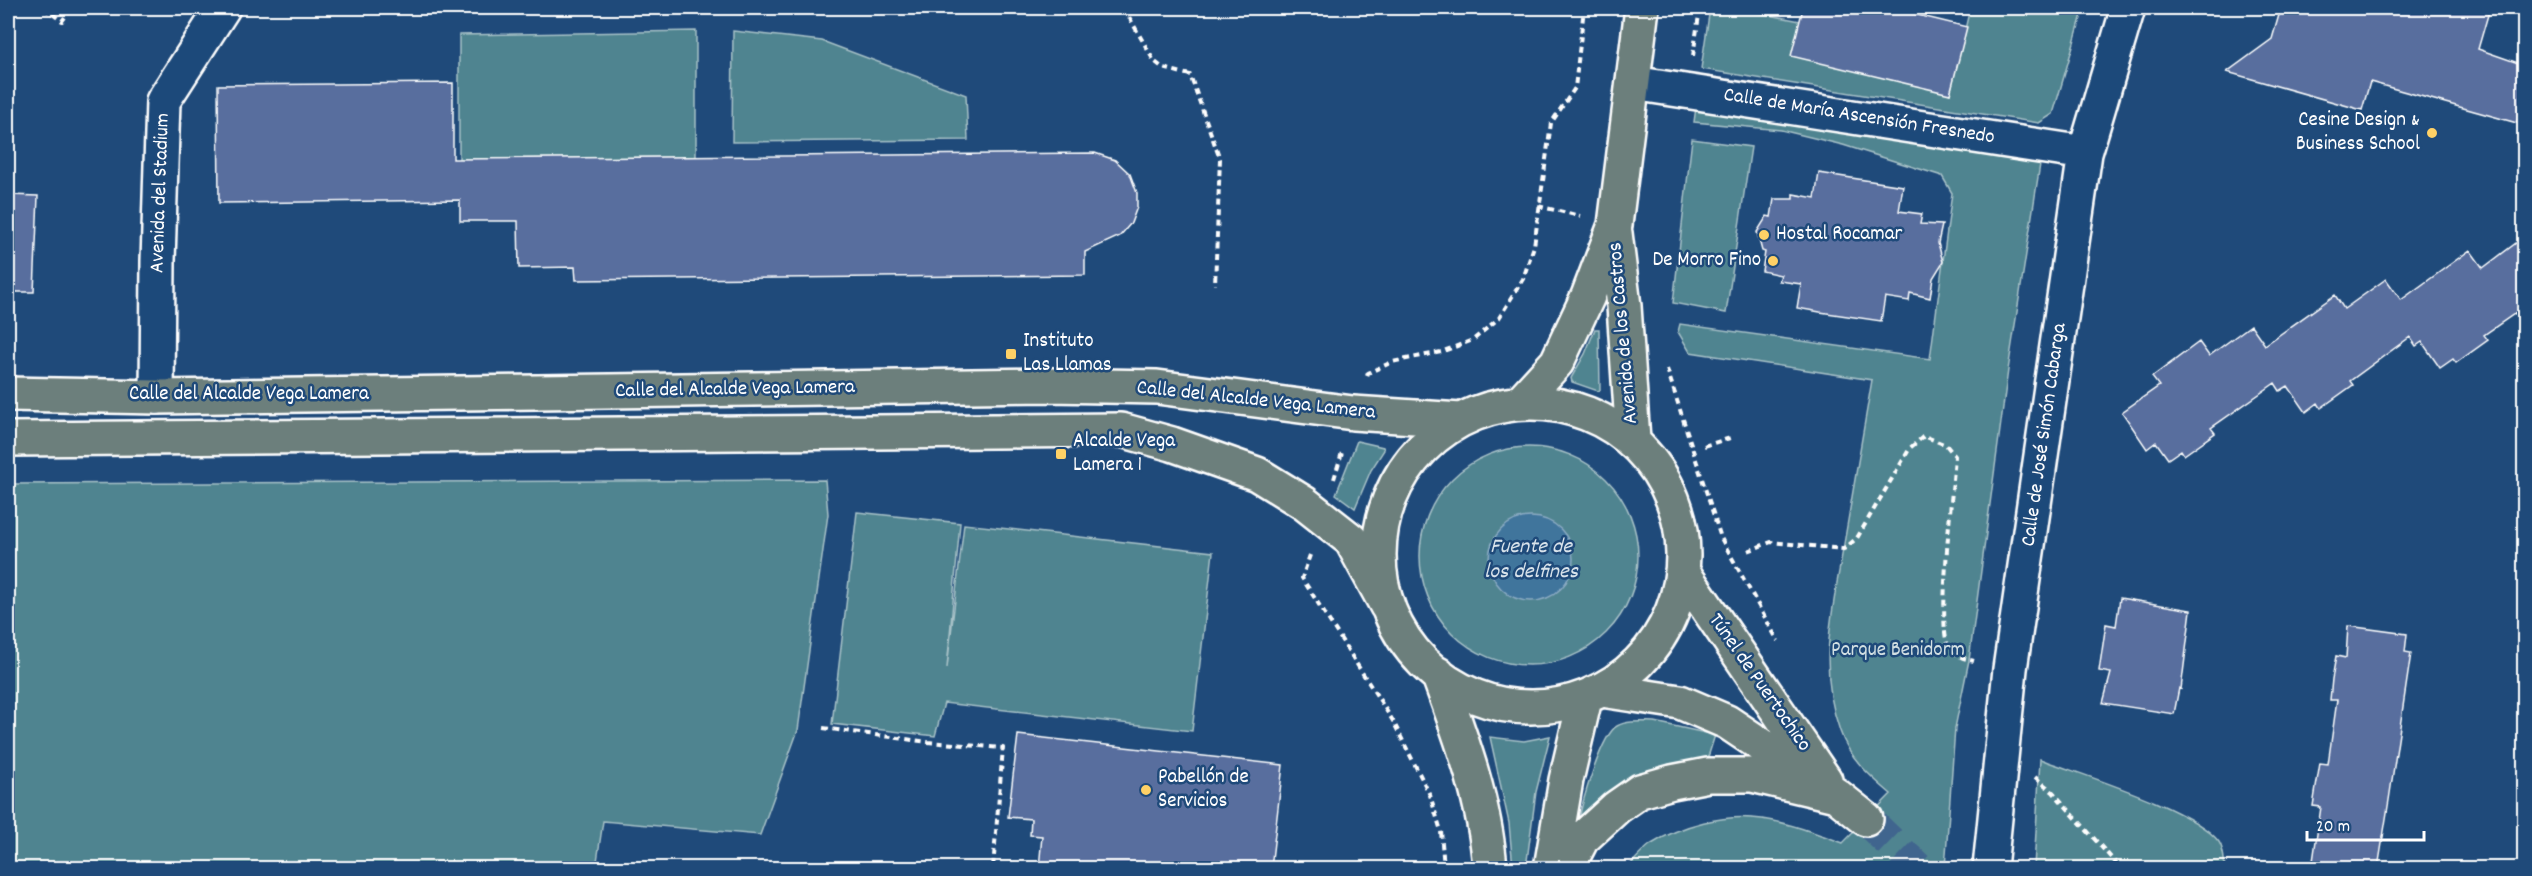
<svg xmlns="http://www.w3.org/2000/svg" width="2532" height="876" font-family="Dekko,sans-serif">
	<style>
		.green { fill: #508490; stroke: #a8c2c8; stroke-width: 1.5 }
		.water { fill: #40749c; stroke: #8cacc4; stroke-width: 1.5 }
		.building { fill: #586e9e; stroke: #fff; stroke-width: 1.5 }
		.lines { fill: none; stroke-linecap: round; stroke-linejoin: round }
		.major-tunnel { stroke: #41658e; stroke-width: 33; stroke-dasharray: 33 16; stroke-linecap: butt }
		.minor-casing { stroke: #fff; stroke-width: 38 }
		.major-casing { stroke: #fff; stroke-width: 38 }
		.path { stroke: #fff; stroke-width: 4; stroke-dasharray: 6 4.5; stroke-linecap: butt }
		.minor { stroke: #1f4a7a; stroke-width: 33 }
		.major { stroke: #6c7f7c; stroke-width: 33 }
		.poi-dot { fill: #ffd166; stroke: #1f4a7a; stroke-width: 2 }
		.labels { text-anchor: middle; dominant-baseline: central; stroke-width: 5; stroke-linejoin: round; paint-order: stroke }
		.street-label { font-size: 21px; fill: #fff; stroke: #1f4a7a }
		.poi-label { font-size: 21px; fill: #fff; stroke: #1f4a7a; text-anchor: start }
		.park-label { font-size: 21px; fill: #d3e0e3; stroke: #1f4a7a }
		.water-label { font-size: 22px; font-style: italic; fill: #d9e3eb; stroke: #1f4a7a }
	</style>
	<rect width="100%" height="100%" fill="#1f4a7a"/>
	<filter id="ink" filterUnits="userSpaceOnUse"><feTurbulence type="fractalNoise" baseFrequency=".0167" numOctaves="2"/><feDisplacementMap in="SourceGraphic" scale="12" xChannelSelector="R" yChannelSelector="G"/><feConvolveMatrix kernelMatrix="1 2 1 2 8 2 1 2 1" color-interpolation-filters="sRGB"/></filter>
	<g filter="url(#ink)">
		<path class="green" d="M 1710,8 L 1734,8 L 1800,21 L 1950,94 L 1970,8 L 2084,8 L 2053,114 L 2039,123 L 1701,69 Z
			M 696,31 L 696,157 L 459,159 L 459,35 Z
			M 733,31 L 822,41 L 966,95 L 968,140 L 732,142 Z
			M 1696,107 L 2040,164 L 2008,370 L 1969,660 L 1955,728 L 1945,868 L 1627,868 C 1634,861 1642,851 1650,845 C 1681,825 1725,813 1762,819 C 1789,823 1816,833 1843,843 L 1891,794 C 1871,777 1849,758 1840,731 C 1816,664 1834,605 1845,538 C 1854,485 1863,433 1872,380 L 1690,352 L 1678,332 L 1680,324 L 1930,359 L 1952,193 L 1942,176 L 1843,145 L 1781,130 L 1694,122 Z
			M 1692,139 L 1751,147 L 1726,313 L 1673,303 Z
			M 1595,329 L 1599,329 L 1600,390 L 1598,391 L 1572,382 L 1571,378 L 1585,354 Z
			M 1357,441 L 1383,447 L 1384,450 L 1371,470 L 1355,508 L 1336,494 Z
			M1420 556a109 109 0 1 1 218 0a109 109 0 1 1-218 0Z
			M 825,480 L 828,514 L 798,730 L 760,835 L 603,821 L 596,868 L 8,868 L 8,484 Z
			M 857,512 L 960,523 L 947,668 L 964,524 L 1213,552 L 1192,731 L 944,703 L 935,736 L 832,724 Z
			M 1655,722 L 1715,735 L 1708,757 L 1664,767 L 1579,822 C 1581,804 1602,734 1617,726 C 1627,720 1644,722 1655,722 Z
			M 1550,736 L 1536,792 L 1526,868 L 1513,868 L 1509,823 L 1490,737 L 1524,741 Z
			M 2040,759 C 2082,775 2195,809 2219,842 C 2224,849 2224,860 2225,868 L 2034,868 Z"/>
		<path class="water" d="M1489 559a42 42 0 1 1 84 0a42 42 0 1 1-84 0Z"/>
		<path class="building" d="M 1803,8 L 1889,8 L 1967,27 L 1950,94 L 1791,56 Z
			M 2281,8 L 2490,8 L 2478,49 L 2524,65 L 2524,82 L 2517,123 L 2370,82 L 2362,110 L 2227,72 L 2272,39 Z
			M 453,83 L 453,159 L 1095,153 L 1115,160 L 1130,174 L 1137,193 L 1137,207 L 1131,223 L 1120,236 L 1085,252 L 1085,275 L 576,280 L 575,267 L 519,268 L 518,221 L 460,221 L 460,200 L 219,203 L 218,85 Z
			M 1819,173 L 1903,186 L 1899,211 L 1922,214 L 1920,224 L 1942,225 L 1938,243 L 1943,262 L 1933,278 L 1930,298 L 1910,293 L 1909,301 L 1885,297 L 1881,321 L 1820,312 L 1797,308 L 1801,284 L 1779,281 L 1781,275 L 1762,271 L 1765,252 L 1762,251 L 1757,232 L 1767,216 L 1771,217 L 1774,199 L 1793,199 L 1793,194 L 1815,198 Z
			M 8,195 L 38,196 L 34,292 L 8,292 Z
			M 2524,237 L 2524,307 L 2484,335 L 2488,340 L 2456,363 L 2453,359 L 2440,368 L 2422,342 L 2416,346 L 2410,337 L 2350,381 L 2353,385 L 2321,408 L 2318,403 L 2306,412 L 2288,386 L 2280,391 L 2275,383 L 2211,428 L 2215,433 L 2184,455 L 2181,450 L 2168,459 L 2156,442 L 2147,449 L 2122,412 L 2159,386 L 2152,377 L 2199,342 L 2209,356 L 2251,325 L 2265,345 L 2335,295 L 2344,309 L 2386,279 L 2401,300 L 2470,250 L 2483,268 Z
			M 2120,598 L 2191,610 L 2181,689 L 2179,688 L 2174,714 L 2103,703 L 2111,673 L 2099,671 L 2106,624 L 2116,626 Z
			M 2348,626 L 2407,634 L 2405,652 L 2411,653 L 2389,800 L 2378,868 L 2312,868 L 2321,807 L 2313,806 L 2320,763 L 2328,764 L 2337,700 L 2330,700 L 2332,679 L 2336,656 L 2346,658 Z
			M 1018,735 L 1283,765 L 1271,868 L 1039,868 L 1042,836 L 1030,835 L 1031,819 L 1008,817 Z"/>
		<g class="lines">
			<path class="major-tunnel" d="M 1866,819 L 1917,868"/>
			<g class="minor-casing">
				<path id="minor" d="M 1633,83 L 2085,153
					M 157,397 L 158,261 L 163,101 L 223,8
					M 1990,868 L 2010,669 L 2085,153 L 2128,8"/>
			</g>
			<g class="major-casing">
				<path id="major" d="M 1615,233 L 1624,306 L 1633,440
					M 8,394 L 157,397 L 1050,385 L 1157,387 L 1353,413 L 1461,420
					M 1524,398 L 1557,362 L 1588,296 L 1615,225 L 1642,8
					M1379 555a152 152 0 1 1 304 0a152 152 0 1 1-304 0Z
					M 8,439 L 1121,430 L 1172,444 L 1257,474 L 1304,503 L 1351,540 L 1387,606
					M 1682,571 L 1825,780
					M 1438,674 C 1461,737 1485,801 1490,868
					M 1608,691 L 1680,702 L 1727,722 L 1836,795 L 1866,819
					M 1551,868 L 1566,780 L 1584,703
					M 1567,868 L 1582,839 L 1617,807 L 1640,791 L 1672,782 L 1708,775 L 1752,775 L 1836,795"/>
			</g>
			<path class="path" d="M 44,8 L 62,21 L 72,8
				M 1124,8 L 1154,61 L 1163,68 L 1190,75 L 1220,159 L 1215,285
				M 1693,56 L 1700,8
				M 1538,206 L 1580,216
				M 1667,369 L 1721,538 L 1778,641
				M 1367,376 L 1368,373 L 1392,362 L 1441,352 L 1473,340 L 1499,318 L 1523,279 L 1534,246 L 1551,123 L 1575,88 L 1584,8
				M 1704,446 L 1730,438
				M 1334,479 L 1343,449
				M 1748,551 L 1771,542 L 1844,549 L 1857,538 L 1910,448 L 1924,436 L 1946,445 L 1955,456 C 1953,487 1937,626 1948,645 C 1955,656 1962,658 1974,661
				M 1310,555 L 1302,578 L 1393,721 L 1430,795 L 1441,831 L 1444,868
				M 823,728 L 928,742 L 1003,748 L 993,868
				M 2035,777 L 2053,792 L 2120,868"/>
			<use href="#minor" class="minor"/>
			<use href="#major" class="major"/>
		</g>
	</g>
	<g class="poi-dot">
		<circle cx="2432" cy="133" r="6"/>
		<circle cx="1764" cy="235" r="6"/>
		<circle cx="1773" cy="261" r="6"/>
		<rect x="1005" y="348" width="12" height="12" rx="3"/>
		<rect x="1055" y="448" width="12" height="12" rx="3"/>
		<circle cx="1146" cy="790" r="6"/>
	</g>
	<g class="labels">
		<g class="street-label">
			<text transform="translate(1859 117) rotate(9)">Calle de María Ascensión Fresnedo</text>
			<text transform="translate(161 193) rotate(-88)">Avenida del Stadium</text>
			<text transform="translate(1624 333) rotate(-95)">Avenida de los Castros</text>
			<text transform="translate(735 390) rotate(-1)">Calle del Alcalde Vega Lamera</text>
			<text x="249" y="395">Calle del Alcalde Vega Lamera</text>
			<text transform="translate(1256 401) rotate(6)">Calle del Alcalde Vega Lamera</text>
			<text transform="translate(2045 435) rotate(-82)">Calle de José Simón Cabarga</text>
			<text transform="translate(1759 683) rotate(55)">Túnel de Puertochico</text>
		</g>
		<g class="poi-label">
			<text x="2420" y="121" text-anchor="end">Cesine Design &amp;<tspan x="2420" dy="24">Business School</tspan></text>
			<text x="1776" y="235">Hostal Rocamar</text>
			<text x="1761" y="261" text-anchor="end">De Morro Fino</text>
			<text x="1023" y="342">Instituto<tspan x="1023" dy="24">Las Llamas</tspan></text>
			<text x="1073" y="442">Alcalde Vega<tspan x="1073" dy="24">Lamera 1</tspan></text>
			<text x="1158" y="778">Pabellón de<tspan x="1158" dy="24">Servicios</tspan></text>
		</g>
		<g class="park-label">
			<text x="1898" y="651">Parque Benidorm</text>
		</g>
		<g class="water-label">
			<text x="1531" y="547">Fuente de<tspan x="1531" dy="25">los delfines</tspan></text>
		</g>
	</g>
	<rect width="2532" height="876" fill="none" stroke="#1f4a7a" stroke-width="30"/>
	<rect x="15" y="15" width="2502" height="846" fill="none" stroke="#fff" stroke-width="2" filter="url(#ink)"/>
	<path d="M2307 831v9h117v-9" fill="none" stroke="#ffffff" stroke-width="3"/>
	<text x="2316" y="831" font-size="18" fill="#ffffff" stroke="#1f4a7a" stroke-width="4.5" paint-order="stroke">20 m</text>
</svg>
